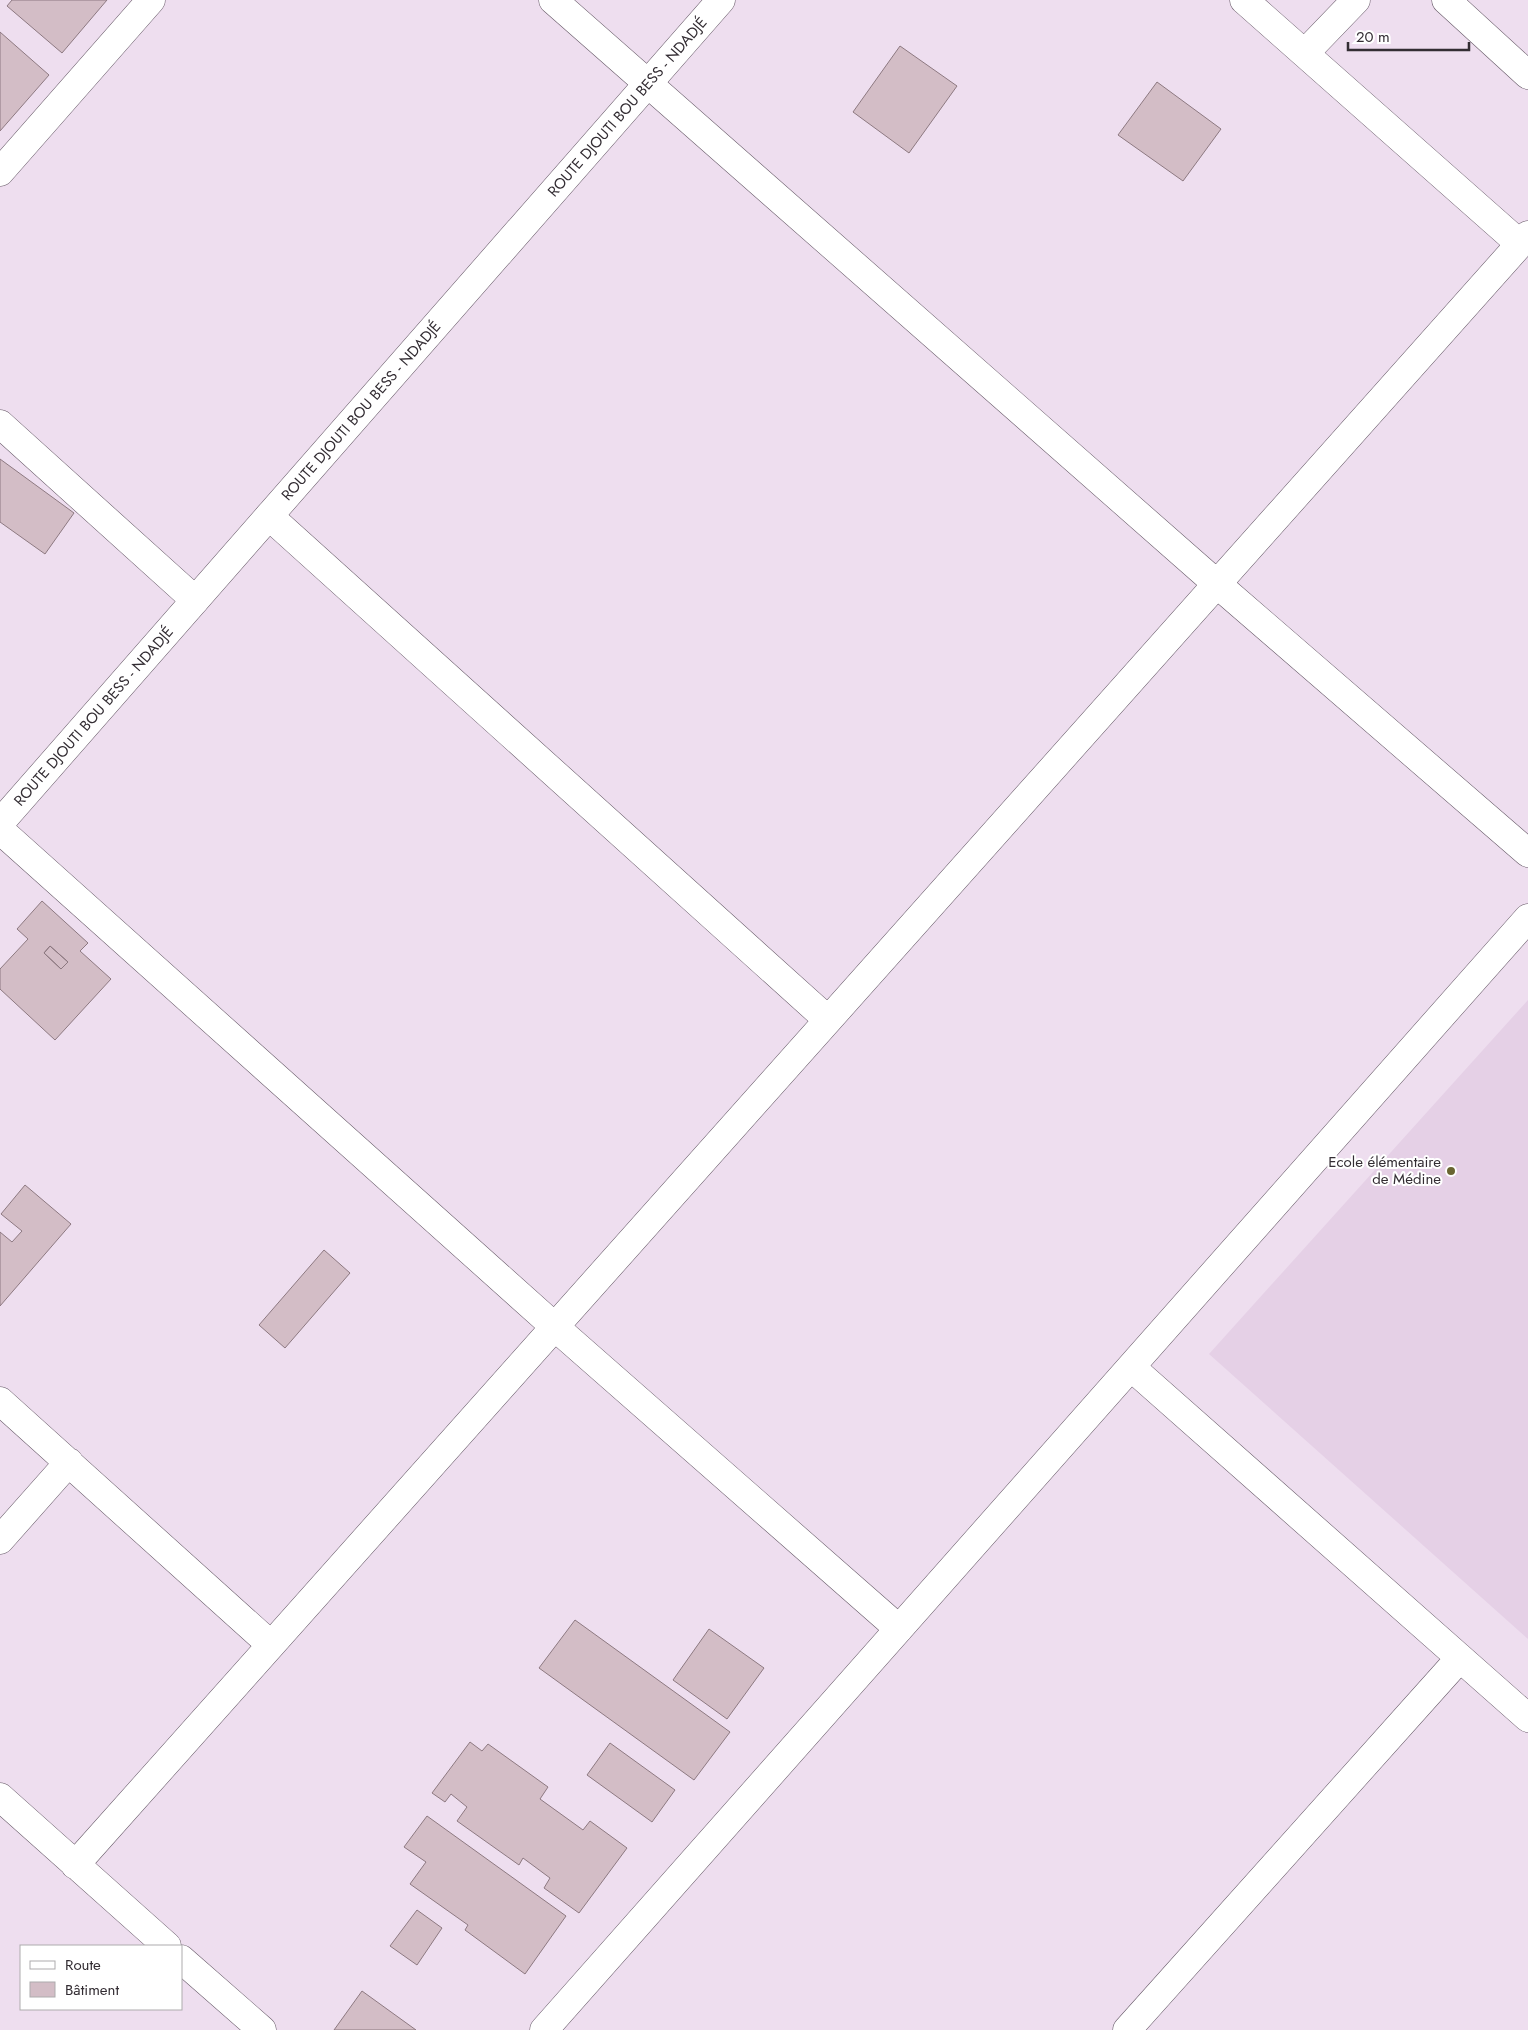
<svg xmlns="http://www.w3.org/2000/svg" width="1528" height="2030" font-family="Jost,sans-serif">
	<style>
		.built { fill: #e5d0e6 }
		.building { fill: #d3bdc6; stroke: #8d7981; fill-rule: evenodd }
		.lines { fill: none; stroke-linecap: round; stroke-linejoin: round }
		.street-casing { stroke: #655866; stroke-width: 29 }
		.secondary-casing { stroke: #655866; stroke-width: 29 }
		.street { stroke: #fff; stroke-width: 28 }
		.secondary { stroke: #fff; stroke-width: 28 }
		.poi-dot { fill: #696532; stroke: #fff; stroke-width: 2 }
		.labels { text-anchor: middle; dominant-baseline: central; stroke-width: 4; stroke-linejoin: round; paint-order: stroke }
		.street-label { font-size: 15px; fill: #332d33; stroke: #fff }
		.poi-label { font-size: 15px; fill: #332d33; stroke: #fff; text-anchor: end }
	</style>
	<rect width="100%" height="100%" fill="#eedeef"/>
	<path class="built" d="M 1528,1000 L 1528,1639 L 1209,1354 Z"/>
	<path class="building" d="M 12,0 L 107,0 L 62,53 L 7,6 Z
		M 0,32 L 49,75 L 0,131 Z
		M 900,46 L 957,86 L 909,153 L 853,112 Z
		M 1157,82 L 1221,129 L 1183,181 L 1118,135 Z
		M 0,459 L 74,513 L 45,554 L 0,522 Z
		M 42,901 L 88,943 L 80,951 L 111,979 L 55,1040 L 0,989 L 0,969 L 28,939 L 17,929 ZM 50,946 L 68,962 L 61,969 L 44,953 Z
		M 50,946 L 68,962 L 61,969 L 44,953 Z
		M 25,1185 L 71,1224 L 0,1306 L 0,1232 L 12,1242 L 22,1231 L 1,1214 Z
		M 324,1250 L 350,1273 L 285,1348 L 259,1325 Z
		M 575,1620 L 730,1732 L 694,1780 L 539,1668 Z
		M 709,1629 L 764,1668 L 727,1719 L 673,1680 Z
		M 470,1742 L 482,1751 L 488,1744 L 548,1787 L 540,1799 L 583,1830 L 590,1821 L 627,1848 L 579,1913 L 544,1888 L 550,1878 L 523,1858 L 519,1865 L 457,1821 L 467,1807 L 451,1794 L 445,1802 L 432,1793 Z
		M 610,1743 L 675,1790 L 652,1822 L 587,1775 Z
		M 427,1816 L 566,1916 L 525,1974 L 465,1930 L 468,1925 L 410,1884 L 426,1862 L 404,1847 Z
		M 417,1910 L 442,1928 L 417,1965 L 390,1946 Z
		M 362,1991 L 416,2030 L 334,2030 Z"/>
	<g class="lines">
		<g class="street-casing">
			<path id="street" d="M 553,0 L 1217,584 L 1528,853
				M 1244,0 L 1520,244
				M 1446,0 L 1528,75
				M 1305,53 L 1356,0
				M 0,172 L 151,0
				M 0,424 L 195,600
				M 269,516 L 828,1020
				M 0,830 L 555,1327 L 899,1629
				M 1131,1367 L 1528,1718
				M 0,1401 L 271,1645
				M 0,1540 L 69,1462
				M 0,1797 L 167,1946
				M 75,1865 L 1528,235
				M 181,1959 L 262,2030
				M 544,2030 L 1528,918
				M 1127,2030 L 1460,1658"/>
		</g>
		<g class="secondary-casing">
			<g id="secondary">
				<path id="s1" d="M 0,823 L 721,0"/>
			</g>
		</g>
		<use href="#street" class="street"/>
		<use href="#secondary" class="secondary"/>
	</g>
	<circle class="poi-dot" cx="1451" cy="1171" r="5"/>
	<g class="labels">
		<g class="street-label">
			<text stroke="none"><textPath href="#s1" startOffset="952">ROUTE DJOUTI BOU BESS - NDADJÉ</textPath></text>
			<text stroke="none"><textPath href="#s1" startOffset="548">ROUTE DJOUTI BOU BESS - NDADJÉ</textPath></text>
			<text stroke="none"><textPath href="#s1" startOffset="142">ROUTE DJOUTI BOU BESS - NDADJÉ</textPath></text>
		</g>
		<g class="poi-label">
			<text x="1441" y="1162">Ecole élémentaire<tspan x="1441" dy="17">de Médine</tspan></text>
		</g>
	</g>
	<rect x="20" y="1945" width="162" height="65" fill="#ffffff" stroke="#adabad"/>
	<rect x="30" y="1961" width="25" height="8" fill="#ffffff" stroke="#adabad"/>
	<text x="65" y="1970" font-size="15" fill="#332d33">Route</text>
	<rect x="30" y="1982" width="25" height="15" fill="#d3bdc6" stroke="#adabad"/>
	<text x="65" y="1995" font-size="15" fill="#332d33">Bâtiment</text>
	<path d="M1348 42v8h121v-8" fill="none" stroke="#332d33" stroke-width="2.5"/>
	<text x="1356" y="42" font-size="15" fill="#332d33" stroke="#ffffff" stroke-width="4" paint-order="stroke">20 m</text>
</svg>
